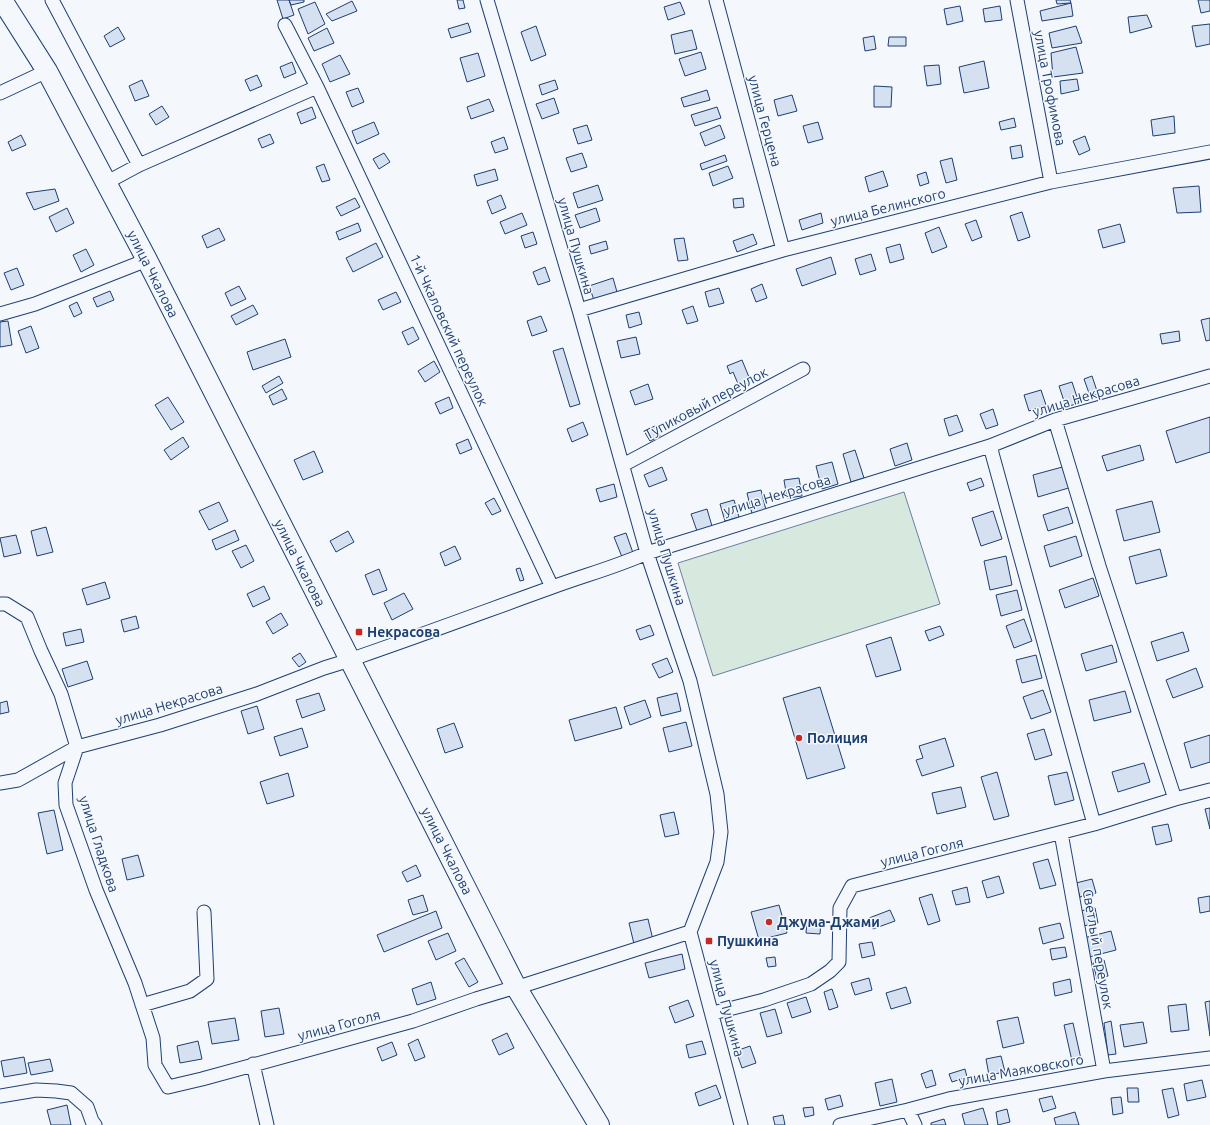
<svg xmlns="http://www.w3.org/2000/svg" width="1210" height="1125" font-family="Ubuntu,sans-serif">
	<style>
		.green { fill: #d7e8df; stroke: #687fa3 }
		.building { fill: #d5e0f0; stroke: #1d3f73 }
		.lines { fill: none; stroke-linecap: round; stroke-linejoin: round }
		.minor-casing { stroke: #1d3f73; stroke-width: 15 }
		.primary-casing { stroke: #1d3f73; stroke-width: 22 }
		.minor { stroke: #f4f7fb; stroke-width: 13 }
		.primary { stroke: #f4f7fb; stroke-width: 20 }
		.poi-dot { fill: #c62828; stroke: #f4f7fb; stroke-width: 1.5 }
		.labels { text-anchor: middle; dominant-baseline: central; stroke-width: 3; stroke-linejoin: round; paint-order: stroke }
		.street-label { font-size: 14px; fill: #1d3f73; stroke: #f4f7fb }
		.poi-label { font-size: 14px; font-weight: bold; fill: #1d3f73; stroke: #f4f7fb; text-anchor: start }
	</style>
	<rect width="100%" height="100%" fill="#f4f7fb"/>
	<path class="green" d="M 904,492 L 940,604 L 713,676 L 678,563 Z"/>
	<path class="building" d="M 277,0 L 289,0 L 294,15 L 283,19 Z
		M 289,0 L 304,0 L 304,2 L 291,5 Z
		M 457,0 L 463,0 L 465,8 L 459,9 Z
		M 1056,0 L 1070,0 L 1071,3 L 1057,4 Z
		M 1198,0 L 1210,0 L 1210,11 L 1201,13 Z
		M 352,1 L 357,11 L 332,21 L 326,14 Z
		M 315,2 L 325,24 L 308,34 L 298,9 Z
		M 680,2 L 685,14 L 668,20 L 664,7 Z
		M 1071,3 L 1073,16 L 1042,21 L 1040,11 Z
		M 960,6 L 963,21 L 947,25 L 944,9 Z
		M 1000,6 L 1002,20 L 985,22 L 983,9 Z
		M 1147,15 L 1152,27 L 1130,33 L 1128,17 Z
		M 468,23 L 471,32 L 451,38 L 448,29 Z
		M 1210,24 L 1210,44 L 1196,47 L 1192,26 Z
		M 536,26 L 546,55 L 531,61 L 521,32 Z
		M 1076,26 L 1082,43 L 1052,48 L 1049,33 Z
		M 118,27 L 125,39 L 110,47 L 104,36 Z
		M 327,28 L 334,43 L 314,51 L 308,38 Z
		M 692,30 L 697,49 L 675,54 L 671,35 Z
		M 874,36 L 876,49 L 865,51 L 863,38 Z
		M 889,37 L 906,37 L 906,46 L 888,46 Z
		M 1076,47 L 1083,73 L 1053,77 L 1051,53 Z
		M 701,52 L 706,69 L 685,76 L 679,59 Z
		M 478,53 L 485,76 L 467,82 L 460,58 Z
		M 340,55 L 350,74 L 330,82 L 322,64 Z
		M 984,61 L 989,88 L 964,93 L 959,67 Z
		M 292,62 L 296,73 L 284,78 L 280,67 Z
		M 939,65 L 941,84 L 927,86 L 924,66 Z
		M 257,75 L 262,86 L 250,91 L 245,80 Z
		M 1077,79 L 1079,90 L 1061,94 L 1060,81 Z
		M 142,80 L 149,96 L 135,101 L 129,86 Z
		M 555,80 L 558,89 L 542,95 L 539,85 Z
		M 874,86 L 892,87 L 891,107 L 874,107 Z
		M 358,88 L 364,102 L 352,107 L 346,92 Z
		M 707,90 L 710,100 L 684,107 L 681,98 Z
		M 792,95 L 797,111 L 778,116 L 774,100 Z
		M 554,98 L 559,113 L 542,119 L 536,104 Z
		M 489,99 L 494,111 L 471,119 L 467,107 Z
		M 162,106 L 169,117 L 156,125 L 149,114 Z
		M 312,107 L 316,118 L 301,124 L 297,113 Z
		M 717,107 L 721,118 L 695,126 L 691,115 Z
		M 1174,116 L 1175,133 L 1153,136 L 1151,120 Z
		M 1014,118 L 1016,127 L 1001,130 L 999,122 Z
		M 374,122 L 379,134 L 357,144 L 352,131 Z
		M 818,122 L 823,139 L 808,143 L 803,126 Z
		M 587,125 L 592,140 L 578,144 L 573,129 Z
		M 720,125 L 725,138 L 705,146 L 700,133 Z
		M 270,134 L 274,143 L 262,148 L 258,139 Z
		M 21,135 L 26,145 L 12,151 L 8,142 Z
		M 1085,136 L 1090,150 L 1079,155 L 1073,141 Z
		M 504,137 L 508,149 L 495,153 L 491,142 Z
		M 1021,145 L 1023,157 L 1012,159 L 1010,147 Z
		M 384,153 L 390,162 L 379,169 L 373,159 Z
		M 582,153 L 587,167 L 571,172 L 566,158 Z
		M 725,155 L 727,161 L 702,170 L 700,164 Z
		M 952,158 L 957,180 L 946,183 L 940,161 Z
		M 324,164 L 330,180 L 322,182 L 316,167 Z
		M 728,166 L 733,178 L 713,186 L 709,173 Z
		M 495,169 L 498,180 L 477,186 L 474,175 Z
		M 883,171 L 888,186 L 869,192 L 865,177 Z
		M 926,172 L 929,183 L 920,186 L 917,175 Z
		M 598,185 L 603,200 L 578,208 L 573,193 Z
		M 1199,186 L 1201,212 L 1177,213 L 1173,188 Z
		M 55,189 L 59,201 L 34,210 L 26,193 Z
		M 501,195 L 506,208 L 492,214 L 487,201 Z
		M 355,198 L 360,207 L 341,216 L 336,207 Z
		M 743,198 L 744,207 L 734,208 L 733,199 Z
		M 67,208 L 74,223 L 56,232 L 49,217 Z
		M 596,208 L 600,221 L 580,228 L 575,215 Z
		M 1022,212 L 1030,237 L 1018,241 L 1010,216 Z
		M 522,213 L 527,225 L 505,234 L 500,222 Z
		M 821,213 L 823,223 L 802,230 L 799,220 Z
		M 976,220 L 982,237 L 972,241 L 965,224 Z
		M 358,223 L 361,231 L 339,240 L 336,232 Z
		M 1120,224 L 1125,242 L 1103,248 L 1098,230 Z
		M 939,227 L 947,247 L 932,253 L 925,233 Z
		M 219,228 L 225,240 L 207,248 L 202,236 Z
		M 533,232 L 537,244 L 525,248 L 521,236 Z
		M 753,234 L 757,244 L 737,252 L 733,241 Z
		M 684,238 L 688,260 L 678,261 L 674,239 Z
		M 606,241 L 608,249 L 591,254 L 589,246 Z
		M 376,243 L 383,257 L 353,272 L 346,258 Z
		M 900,244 L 904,259 L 890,263 L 886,248 Z
		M 86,249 L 94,265 L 81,272 L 73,255 Z
		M 871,254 L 876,270 L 860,275 L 855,259 Z
		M 831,257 L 836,274 L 802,286 L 796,269 Z
		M 545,267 L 550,281 L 538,285 L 533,272 Z
		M 17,268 L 24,285 L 11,290 L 4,273 Z
		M 613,278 L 617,292 L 594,300 L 589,286 Z
		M 762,284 L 767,298 L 756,302 L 751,289 Z
		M 239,286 L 246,299 L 231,306 L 225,293 Z
		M 719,288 L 724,303 L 709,307 L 705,292 Z
		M 110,291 L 114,300 L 97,307 L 93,298 Z
		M 396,292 L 401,302 L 383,310 L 378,300 Z
		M 77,302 L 82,313 L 74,317 L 69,306 Z
		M 253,305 L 258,314 L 236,325 L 231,316 Z
		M 693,306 L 698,321 L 687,324 L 682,310 Z
		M 639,312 L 642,324 L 629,328 L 626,315 Z
		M 541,316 L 547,331 L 532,336 L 527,321 Z
		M 1210,318 L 1210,340 L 1206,341 L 1201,320 Z
		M 8,321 L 12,345 L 0,347 L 0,322 Z
		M 31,326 L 39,348 L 26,353 L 18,331 Z
		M 413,327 L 419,339 L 408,345 L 402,332 Z
		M 1179,331 L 1180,341 L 1162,344 L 1160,334 Z
		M 636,337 L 640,354 L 621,358 L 617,341 Z
		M 285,339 L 291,357 L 253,370 L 247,352 Z
		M 563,348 L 580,404 L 570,407 L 553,351 Z
		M 742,360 L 751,382 L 739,386 L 733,372 L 730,374 L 727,366 Z
		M 434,361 L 440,372 L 425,382 L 418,371 Z
		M 279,376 L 283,383 L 266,393 L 262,386 Z
		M 1092,376 L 1098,394 L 1090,396 L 1084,379 Z
		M 1072,382 L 1079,403 L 1066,407 L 1059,386 Z
		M 648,384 L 653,399 L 635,405 L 630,391 Z
		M 282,389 L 287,399 L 273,405 L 269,396 Z
		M 1041,390 L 1046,405 L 1029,411 L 1024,395 Z
		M 168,397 L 184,422 L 171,430 L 155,405 Z
		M 449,397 L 453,408 L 440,414 L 435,403 Z
		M 993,409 L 998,425 L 986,429 L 980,414 Z
		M 957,415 L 963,431 L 949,436 L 944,419 Z
		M 1210,417 L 1210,452 L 1176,463 L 1166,431 Z
		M 583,422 L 588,435 L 572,442 L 567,429 Z
		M 655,426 L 660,436 L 650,441 L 644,431 Z
		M 183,437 L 189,447 L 171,460 L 164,450 Z
		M 468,439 L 472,449 L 460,454 L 456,444 Z
		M 907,443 L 912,460 L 895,466 L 890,449 Z
		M 1140,445 L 1144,460 L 1107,471 L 1102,456 Z
		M 855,450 L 864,478 L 851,482 L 843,454 Z
		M 314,451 L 323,472 L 303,480 L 294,460 Z
		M 832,462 L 838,484 L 822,489 L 816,466 Z
		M 1066,466 L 1072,487 L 1038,497 L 1033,475 Z
		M 662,467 L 667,480 L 649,487 L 644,475 Z
		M 799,478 L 802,496 L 787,498 L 784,480 Z
		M 981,478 L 984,486 L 970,491 L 967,483 Z
		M 614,484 L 617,497 L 600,502 L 596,489 Z
		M 761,490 L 766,510 L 752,514 L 747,493 Z
		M 494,498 L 501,511 L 492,515 L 485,503 Z
		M 734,500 L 739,517 L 725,521 L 720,504 Z
		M 1152,501 L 1160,532 L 1124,541 L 1116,510 Z
		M 219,502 L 228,521 L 209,530 L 199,511 Z
		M 1068,507 L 1073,523 L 1048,531 L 1043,515 Z
		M 707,509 L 712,526 L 697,531 L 691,514 Z
		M 993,511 L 1002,539 L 981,546 L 972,518 Z
		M 46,527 L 53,552 L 37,556 L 31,531 Z
		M 235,530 L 239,540 L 216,550 L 212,540 Z
		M 348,531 L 354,542 L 336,552 L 330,541 Z
		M 626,533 L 633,553 L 622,557 L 614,537 Z
		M 16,535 L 21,553 L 4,557 L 0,538 Z
		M 1076,536 L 1082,556 L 1050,567 L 1044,546 Z
		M 246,545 L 254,561 L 241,568 L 232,551 Z
		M 455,546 L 461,559 L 445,566 L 440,553 Z
		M 1160,549 L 1167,576 L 1136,584 L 1129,557 Z
		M 1006,556 L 1012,585 L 990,590 L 984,561 Z
		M 520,568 L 524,580 L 520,581 L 516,569 Z
		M 379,569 L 387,590 L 373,595 L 365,575 Z
		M 1093,578 L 1099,596 L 1065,608 L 1059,590 Z
		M 105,582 L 110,598 L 87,605 L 82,589 Z
		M 264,586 L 270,599 L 253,607 L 247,594 Z
		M 1017,590 L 1022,610 L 1001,616 L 996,595 Z
		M 404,593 L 413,609 L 392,620 L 384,603 Z
		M 281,613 L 288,625 L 273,634 L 266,622 Z
		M 136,616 L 139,628 L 124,632 L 121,620 Z
		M 1024,619 L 1032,641 L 1014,648 L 1006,626 Z
		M 650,625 L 654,635 L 640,640 L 636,630 Z
		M 940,626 L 944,635 L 929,641 L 925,631 Z
		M 81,629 L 84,642 L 66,646 L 63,633 Z
		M 1183,632 L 1189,651 L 1157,661 L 1151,642 Z
		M 891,637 L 901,670 L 876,677 L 866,645 Z
		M 1112,645 L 1117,662 L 1086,671 L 1081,654 Z
		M 300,653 L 306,662 L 299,667 L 292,658 Z
		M 1036,655 L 1042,678 L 1022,683 L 1016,660 Z
		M 667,658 L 673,672 L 659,678 L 652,664 Z
		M 87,661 L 93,679 L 68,687 L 62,669 Z
		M 1196,668 L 1203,687 L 1173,698 L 1166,680 Z
		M 820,687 L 845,768 L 807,779 L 783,698 Z
		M 1043,690 L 1051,712 L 1031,719 L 1023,697 Z
		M 1125,691 L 1131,712 L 1094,721 L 1089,700 Z
		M 319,693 L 325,710 L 302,718 L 296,700 Z
		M 677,693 L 681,711 L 661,716 L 657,698 Z
		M 645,700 L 651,717 L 630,725 L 624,707 Z
		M 7,701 L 9,712 L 0,714 L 0,703 Z
		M 257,706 L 264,729 L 248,734 L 241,711 Z
		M 616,707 L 622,728 L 575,741 L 569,720 Z
		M 686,722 L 692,746 L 669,752 L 663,728 Z
		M 454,723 L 463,747 L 445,753 L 437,729 Z
		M 302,728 L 308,747 L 280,756 L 274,737 Z
		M 1044,729 L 1052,755 L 1035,760 L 1027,734 Z
		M 1210,735 L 1210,762 L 1191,768 L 1184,743 Z
		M 945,738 L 954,766 L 922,776 L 916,760 L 923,758 L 919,746 Z
		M 1144,763 L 1150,782 L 1118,792 L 1112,772 Z
		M 997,772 L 1009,816 L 994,820 L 981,777 Z
		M 1067,772 L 1074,800 L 1055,805 L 1048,776 Z
		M 288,773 L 294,796 L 267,804 L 260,782 Z
		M 961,787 L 966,807 L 937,814 L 932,793 Z
		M 1210,808 L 1210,829 L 1205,809 Z
		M 54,810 L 63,850 L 47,854 L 38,813 Z
		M 674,812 L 679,834 L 665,837 L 660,815 Z
		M 1168,824 L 1172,841 L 1156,845 L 1152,827 Z
		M 138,855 L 144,876 L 127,880 L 122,859 Z
		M 1048,859 L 1056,885 L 1040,889 L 1033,863 Z
		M 416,865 L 421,876 L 407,882 L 402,872 Z
		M 999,876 L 1004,893 L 987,898 L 982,881 Z
		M 1092,879 L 1096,893 L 1080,897 L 1076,883 Z
		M 967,887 L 970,902 L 956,905 L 952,891 Z
		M 932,894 L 940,921 L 928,925 L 919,898 Z
		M 423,895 L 428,911 L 413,915 L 408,900 Z
		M 1210,896 L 1210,911 L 1200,913 L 1198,898 Z
		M 779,905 L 787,933 L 759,940 L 751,912 Z
		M 1095,908 L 1098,923 L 1083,926 L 1080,911 Z
		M 890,910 L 895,921 L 873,929 L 869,918 Z
		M 436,911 L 442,928 L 384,952 L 377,935 Z
		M 648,919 L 653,940 L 634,944 L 629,923 Z
		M 807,921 L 821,922 L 820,934 L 806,933 Z
		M 1060,923 L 1064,938 L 1043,944 L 1039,928 Z
		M 1111,931 L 1116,950 L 1089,957 L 1084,938 Z
		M 448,933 L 456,951 L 436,960 L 428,941 Z
		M 872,942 L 875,955 L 862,958 L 859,944 Z
		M 1065,947 L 1067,957 L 1052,960 L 1050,949 Z
		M 682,954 L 685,969 L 649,978 L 645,963 Z
		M 775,957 L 776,966 L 768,967 L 766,958 Z
		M 464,958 L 478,982 L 469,987 L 455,963 Z
		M 1104,960 L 1108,976 L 1097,979 L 1093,963 Z
		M 869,978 L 872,990 L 855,995 L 851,983 Z
		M 1070,979 L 1072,992 L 1055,996 L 1053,983 Z
		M 431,982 L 436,999 L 417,1005 L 412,989 Z
		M 906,987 L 911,1003 L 891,1009 L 886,993 Z
		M 832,989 L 838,1007 L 829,1010 L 824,992 Z
		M 806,997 L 811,1012 L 792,1018 L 787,1003 Z
		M 688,1000 L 694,1016 L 675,1023 L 669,1007 Z
		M 1210,1001 L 1210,1036 L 1205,1002 Z
		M 1186,1004 L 1189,1030 L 1171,1032 L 1168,1006 Z
		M 279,1008 L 284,1034 L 265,1037 L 261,1011 Z
		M 775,1009 L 782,1033 L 767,1037 L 760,1013 Z
		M 1018,1017 L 1024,1043 L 1003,1048 L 997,1021 Z
		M 235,1018 L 239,1040 L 212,1044 L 208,1022 Z
		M 1111,1021 L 1116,1054 L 1108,1055 L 1104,1023 Z
		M 1143,1022 L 1147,1043 L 1124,1047 L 1120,1025 Z
		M 1073,1023 L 1081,1059 L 1072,1061 L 1064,1025 Z
		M 507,1033 L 514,1048 L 499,1055 L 492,1040 Z
		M 418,1039 L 425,1057 L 415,1061 L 408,1044 Z
		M 198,1041 L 202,1059 L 180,1063 L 177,1046 Z
		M 702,1041 L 706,1054 L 689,1058 L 686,1045 Z
		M 392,1042 L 397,1055 L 382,1061 L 377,1048 Z
		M 750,1046 L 756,1063 L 742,1068 L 736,1051 Z
		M 1001,1056 L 1005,1072 L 989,1075 L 986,1059 Z
		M 24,1057 L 27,1073 L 4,1077 L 1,1061 Z
		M 50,1059 L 53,1071 L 31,1075 L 28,1063 Z
		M 965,1069 L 967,1077 L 952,1082 L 949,1074 Z
		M 932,1070 L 936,1085 L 926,1088 L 921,1074 Z
		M 892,1079 L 897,1102 L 880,1106 L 875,1083 Z
		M 1202,1080 L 1206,1097 L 1187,1101 L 1184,1084 Z
		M 716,1085 L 721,1098 L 699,1106 L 695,1093 Z
		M 1127,1088 L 1138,1088 L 1139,1102 L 1128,1102 Z
		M 1173,1088 L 1179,1115 L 1168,1118 L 1162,1090 Z
		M 840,1095 L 843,1106 L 828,1110 L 825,1099 Z
		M 1052,1096 L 1056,1108 L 1043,1112 L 1039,1099 Z
		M 1121,1097 L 1123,1113 L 1113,1115 L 1111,1098 Z
		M 67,1105 L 71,1125 L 51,1125 L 47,1110 Z
		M 813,1107 L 814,1115 L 805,1117 L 803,1108 Z
		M 983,1108 L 988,1125 L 965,1125 L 962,1114 Z
		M 1007,1109 L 1010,1122 L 998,1125 L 996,1112 Z
		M 1075,1112 L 1079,1125 L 1056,1125 L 1054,1118 Z
		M 783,1115 L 785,1125 L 775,1125 L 773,1117 Z
		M 944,1119 L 946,1125 L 931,1125 L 931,1123 Z"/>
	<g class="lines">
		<g class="minor-casing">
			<path id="minor" d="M 52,0 L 139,165
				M 487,0 L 579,310 L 647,553 L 690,681 L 717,794 L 721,832 L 717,862 L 690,932 L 741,1125
				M 716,0 L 783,250
				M 1017,0 L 1051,182
				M 285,25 L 317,87 L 552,587
				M 0,93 L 47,71
				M 113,179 L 139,165 L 317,87
				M 579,310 L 783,250 L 1051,182 L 1210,152
				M 0,314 L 35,304 L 147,260
				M 1055,420 L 1099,566 L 1175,799
				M 990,446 L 1094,824
				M 623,465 L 803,369
				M 0,604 L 6,604 L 27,617 L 41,651 L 61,694 L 77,747 L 65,783 L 66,805 L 96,890 L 135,983 L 153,1038 L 155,1065 L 168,1087 L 202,1079 L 413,1021 L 476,999 L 516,987
				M 358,657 C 422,635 486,611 550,588 C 582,576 616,567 647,553 L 990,446 L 1055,420 L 1210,376
				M 0,783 L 18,780 L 77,747 L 160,725 L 257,694 L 324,668 L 350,660
				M 1061,833 L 1104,1071
				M 525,985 L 690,932
				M 142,1005 L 190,991 L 207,979 L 204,912
				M 713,1013 L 764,1000 L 811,984 L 830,971 L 839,962 L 840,908 L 852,886 L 1094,824 L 1175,799 L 1210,790
				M 253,1064 L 267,1125
				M 0,1096 L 36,1090 L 56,1091 L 71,1093 L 87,1107 L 92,1121 L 95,1125
				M 908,1110 L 915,1125
				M 840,1125 L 908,1110 L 949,1099 L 1104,1071 L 1210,1058"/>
		</g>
		<g class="primary-casing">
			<path id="primary" d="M 2,0 L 47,71 L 147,260 L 516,987 L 599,1125"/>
		</g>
		<use href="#minor" class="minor"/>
		<use href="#primary" class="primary"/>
	</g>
	<g class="poi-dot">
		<rect x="355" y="628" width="8" height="8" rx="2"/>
		<circle cx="799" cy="738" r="4"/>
		<circle cx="769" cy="922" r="4"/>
		<rect x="705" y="937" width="8" height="8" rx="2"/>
	</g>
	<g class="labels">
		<g class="street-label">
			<text transform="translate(1050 88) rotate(79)">улица Трофимова</text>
			<text transform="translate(765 121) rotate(75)">улица Герцена</text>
			<text transform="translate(888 207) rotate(-14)">улица Белинского</text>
			<text transform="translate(576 246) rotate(74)">улица Пушкина</text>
			<text transform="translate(153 274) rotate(63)">улица Чкалова</text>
			<text transform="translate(449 330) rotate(65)">1-й Чкаловский переулок</text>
			<text transform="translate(1086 396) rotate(-17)">улица Некрасова</text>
			<text transform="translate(706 403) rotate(-28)">Тупиковый переулок</text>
			<text transform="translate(777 495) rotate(-17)">улица Некрасова</text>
			<text transform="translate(667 557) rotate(73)">улица Пушкина</text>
			<text transform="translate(300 563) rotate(63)">улица Чкалова</text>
			<text transform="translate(169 704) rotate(-17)">улица Некрасова</text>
			<text transform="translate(99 844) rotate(72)">улица Гладкова</text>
			<text transform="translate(447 851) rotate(63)">улица Чкалова</text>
			<text transform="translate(922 852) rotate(-14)">улица Гоголя</text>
			<text transform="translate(1098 949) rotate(80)">Светлый переулок</text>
			<text transform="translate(727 1008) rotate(75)">улица Пушкина</text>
			<text transform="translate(339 1025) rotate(-15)">улица Гоголя</text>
			<text transform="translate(1021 1070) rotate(-10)">улица Маяковского</text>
		</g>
		<g class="poi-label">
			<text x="367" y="632">Некрасова</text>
			<text x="807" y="738">Полиция</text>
			<text x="777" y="922">Джума-Джами</text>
			<text x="717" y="941">Пушкина</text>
		</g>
	</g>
</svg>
